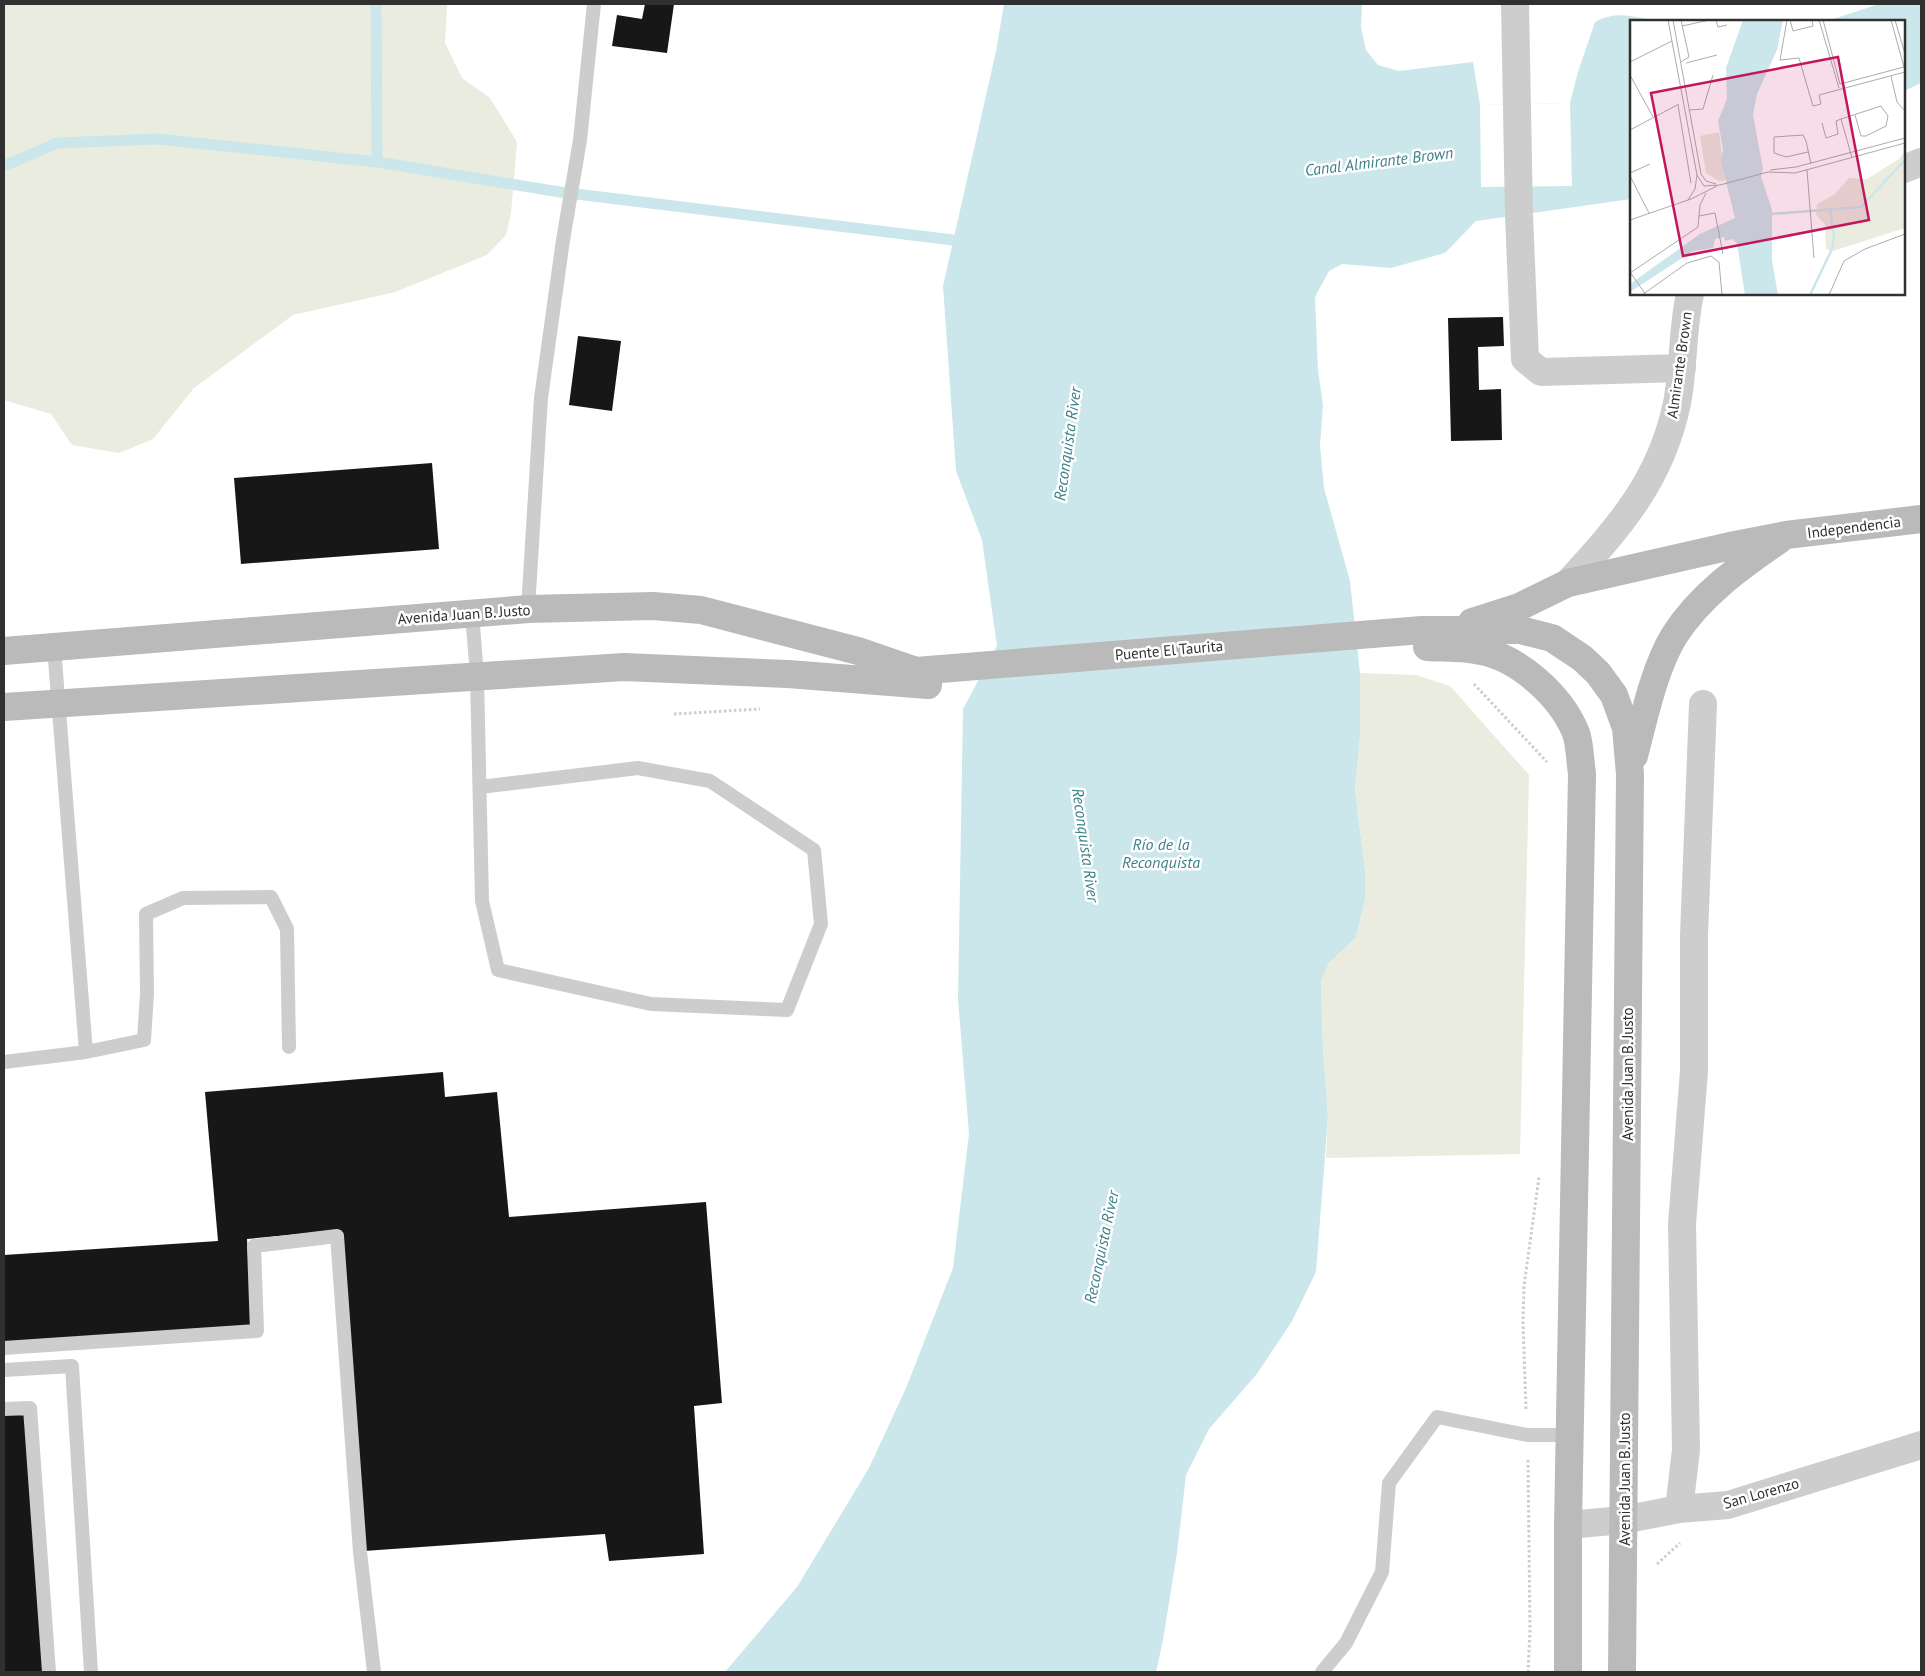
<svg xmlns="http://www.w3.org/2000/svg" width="1925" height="1676" font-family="'PT Sans',sans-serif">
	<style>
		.green { fill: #e9ecde }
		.water { fill: #cbe7eb }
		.pier { fill: #fff }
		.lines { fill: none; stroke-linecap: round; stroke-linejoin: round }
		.stream { stroke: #cbe7eb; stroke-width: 11 }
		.building { fill: #171717 }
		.path { stroke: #cdcdcd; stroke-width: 3; stroke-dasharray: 2.5 2.5; stroke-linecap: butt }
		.lane { stroke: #cdcdcd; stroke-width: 14 }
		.street { stroke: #cdcdcd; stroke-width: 28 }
		.secondary { stroke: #bababa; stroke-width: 28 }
		.labels { text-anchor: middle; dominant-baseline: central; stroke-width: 5; stroke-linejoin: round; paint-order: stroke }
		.street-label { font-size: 15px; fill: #303030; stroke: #fff }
		.water-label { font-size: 16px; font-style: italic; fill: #3d808a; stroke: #fff }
		.inset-river { fill: none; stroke: #cbe7eb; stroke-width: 2.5 }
		.inset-road { fill: none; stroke: #acacac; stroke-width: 1 }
		.view { fill: #c2185b; fill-opacity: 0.15; stroke: #c2185b; stroke-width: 2.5 }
		.inset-edge { fill: none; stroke: #303030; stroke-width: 2.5 }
	</style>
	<rect width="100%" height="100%" fill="#fff"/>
	<path class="green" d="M 4,4 L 447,4 L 445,43 L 462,78 L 490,98 L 517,142 L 511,213 L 506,235 L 487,255 L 395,292 L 293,315 L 194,388 L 153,439 L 119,453 L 72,445 L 51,414 L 4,400 Z
		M 1360,673 L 1416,675 L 1450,686 L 1529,775 L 1520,1154 L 1326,1158 L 1328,1117 L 1323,1048 L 1321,981 L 1329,963 L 1356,937 L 1365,900 L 1365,871 L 1355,790 L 1360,737 Z"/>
	<path class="water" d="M 1004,4 L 1362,4 L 1361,27 L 1366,50 L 1378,65 L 1399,71 L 1473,62 L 1480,105 L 1570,103 L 1578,72 L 1595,22 C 1617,10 1633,17 1656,21 L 1631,21 L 1631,199 L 1476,221 L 1445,253 L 1391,268 L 1342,264 L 1329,271 L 1315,297 L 1318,370 L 1323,405 L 1320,445 L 1324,488 L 1350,581 L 1360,673 L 1360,737 L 1355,790 L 1365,871 L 1365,900 L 1356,937 L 1329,963 L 1321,981 L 1323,1048 L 1328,1117 L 1316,1272 L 1291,1323 L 1256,1375 L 1209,1429 L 1186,1475 L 1177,1553 L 1163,1640 L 1156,1672 L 725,1672 L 797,1587 L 869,1468 L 906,1388 L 953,1268 L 969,1134 L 958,999 L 963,709 L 997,646 L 982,540 L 956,471 L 943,286 L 996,51 Z
		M 1879,4 L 1921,4 L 1921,83 L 1904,91 L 1904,21 L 1827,21 Z"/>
	<path class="pier" d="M 1570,103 L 1572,186 L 1481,187 L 1480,105 Z"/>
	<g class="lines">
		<path class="stream" d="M 376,4 L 377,162
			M 4,166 L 57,143 L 158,139 L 377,162 L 560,192 L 953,240 L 967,245"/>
	</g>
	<path class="building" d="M 645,4 L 674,4 L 667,53 L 612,46 L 617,15 L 642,19 Z
		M 1503,317 L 1504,346 L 1478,347 L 1479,390 L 1501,389 L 1502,440 L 1451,441 L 1448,318 Z
		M 578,336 L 621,341 L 612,411 L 569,405 Z
		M 432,463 L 439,549 L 241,564 L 234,478 Z
		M 443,1072 L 445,1097 L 497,1092 L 509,1217 L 706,1202 L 722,1403 L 694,1406 L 704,1554 L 609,1561 L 605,1534 L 364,1551 L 341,1230 L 247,1239 L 252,1326 L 4,1342 L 4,1255 L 218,1241 L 205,1092 Z
		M 26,1411 L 44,1672 L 4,1672 L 4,1412 Z"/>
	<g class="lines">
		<path class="path" d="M 1474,684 L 1547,762
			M 674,714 L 760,709
			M 1526,1409 L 1523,1322 L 1524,1286 L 1539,1177
			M 1528,1460 L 1530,1631 L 1528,1672
			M 1657,1564 L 1680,1543"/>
		<path class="lane" d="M 528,609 L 541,398 L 563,240 L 580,140 L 594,4
			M 472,613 L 477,676 L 482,901 L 498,970 L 651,1004 L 787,1010 L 821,924 L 814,850 L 710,781 L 638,768 L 480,787
			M 54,647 L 86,1052
			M 4,1062 L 86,1052 L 144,1040 L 147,994 L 146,914 L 183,898 L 271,897 L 287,929 L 289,1047
			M 4,1348 L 257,1331 L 254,1246 L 337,1236 L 360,1552 L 374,1672
			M 4,1370 L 72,1366 L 91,1672
			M 4,1409 L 30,1408 L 49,1672
			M 1322,1672 L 1346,1643 L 1382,1572 L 1389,1483 L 1437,1417 L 1527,1435 L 1569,1435"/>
		<path class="street" d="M 1515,4 L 1519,215 L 1525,359 L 1541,372 L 1682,368
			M 1904,169 L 1921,162
			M 1568,583 C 1619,527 1661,481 1677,403 C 1684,367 1682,330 1690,294
			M 1679,1509 L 1686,1450 L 1682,1224 L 1694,1071 L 1694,936 L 1703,704
			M 1568,1525 L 1623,1520 L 1679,1509 L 1728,1505 L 1921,1445"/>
		<path class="secondary" d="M 1472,622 L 1519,607 L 1568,583 L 1735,545 L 1786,535 L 1921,519
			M 1427,647 C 1445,648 1464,647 1481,651 C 1519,658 1561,696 1576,733 C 1580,745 1580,761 1582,774 L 1568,1525 L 1568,1672
			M 4,651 L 528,609 L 653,606 L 701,610 L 858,651 L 916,671 L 1422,630 L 1520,630 L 1552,638 L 1582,658 L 1598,673 L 1614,695 L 1626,728 L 1630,774 L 1622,1672
			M 4,707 L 624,667 L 788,674 L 928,685
			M 1634,756 C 1644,718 1654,669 1674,636 C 1700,595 1740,567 1779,540"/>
	</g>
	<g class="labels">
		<g class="street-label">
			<text transform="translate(1679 365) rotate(-82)">Almirante Brown</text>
			<text transform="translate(1854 527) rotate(-7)">Independencia</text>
			<text transform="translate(464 614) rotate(-4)">Avenida Juan B. Justo</text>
			<text transform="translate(1169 650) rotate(-5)">Puente El Taurita</text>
			<text transform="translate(1627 1074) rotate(-90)">Avenida Juan B. Justo</text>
			<text transform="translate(1624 1479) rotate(-90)">Avenida Juan B. Justo</text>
			<text transform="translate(1761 1493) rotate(-16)">San Lorenzo</text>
		</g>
		<g class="water-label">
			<text transform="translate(1379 161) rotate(-7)">Canal Almirante Brown</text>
			<text transform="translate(1067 444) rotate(-82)">Reconquista River</text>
			<text x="1161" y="844">Río de la<tspan x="1161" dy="18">Reconquista</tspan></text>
			<text transform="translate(1086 845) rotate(82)">Reconquista River</text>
			<text transform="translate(1101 1247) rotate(-78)">Reconquista River</text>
		</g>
	</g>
	<g transform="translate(1630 20)">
		<rect width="275" height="275" fill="#fff"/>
		<path d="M 89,112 L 95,160 L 89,161 L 76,153 L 70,116 ZM 275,131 L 275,208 L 203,231 L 196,229 L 195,204 L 186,195 L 187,184 L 205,174 L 219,158 L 237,159 L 269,139 Z" fill="#e9ecde"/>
		<path d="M 113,0 L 153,0 L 147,30 L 127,74 L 123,95 L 133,149 L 131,156 L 142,190 L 142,240 L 148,275 L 115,275 L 107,223 L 102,219 L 95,221 L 94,217 L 85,219 L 83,228 L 63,231 L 0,272 L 0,264 L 70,214 L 105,198 L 91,141 L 93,129 L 88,101 L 97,79 L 96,48 Z" fill="#cbe7eb"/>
		<path class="inset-river" d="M 141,194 L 231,187 L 275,140M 180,275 L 202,229 L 204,216 L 200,191"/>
		<path class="inset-road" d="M 38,0 L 67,155 L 74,166 L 90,165 L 138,152 L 165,153 L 275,123M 43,0 L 71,154 L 76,161 L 86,164M 51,0 L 59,37 L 51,42M 86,0 L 88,7 L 97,5M 157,0 L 150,40 L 169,38 L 183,86 L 191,84 L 189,75 L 275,52M 160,0 L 163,11 L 183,6 L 182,0M 189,0 L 209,68M 193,0 L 210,64 L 274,47 L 261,0M 265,0 L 275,34M 52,6 L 80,0M 0,42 L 42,21M 56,43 L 87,35M 0,55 L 23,97M 261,56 L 267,82 L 275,91M 48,85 L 61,163M 60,90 L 73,89 L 83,55M 211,99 L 222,138M 192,103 L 196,118 L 208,114 L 206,101 L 211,99 L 251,86 L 258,96 L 256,106 L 236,116 L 231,116 L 225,95M 0,110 L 49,84M 178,132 L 156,137 L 144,133 L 144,117 L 173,115 L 176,121 L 181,144M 140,150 L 166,147 L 275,118M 177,150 L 184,238M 0,153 L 20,144M 0,156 L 19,193M 58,180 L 65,169 L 67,155M 69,196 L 85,193 L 93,234M 0,200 L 61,179 L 87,166M 0,252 L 16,275M 0,253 L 68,207 L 70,185 L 76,173M 12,275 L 57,243 L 81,236 L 89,242 L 92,275M 199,275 L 214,241 L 235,229 L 275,214"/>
		<path class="view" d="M 208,37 L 239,200 L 53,236 L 21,73 Z"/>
		<rect width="275" height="275" class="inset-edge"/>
	</g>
	<rect width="1925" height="1676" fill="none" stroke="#303030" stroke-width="10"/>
</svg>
